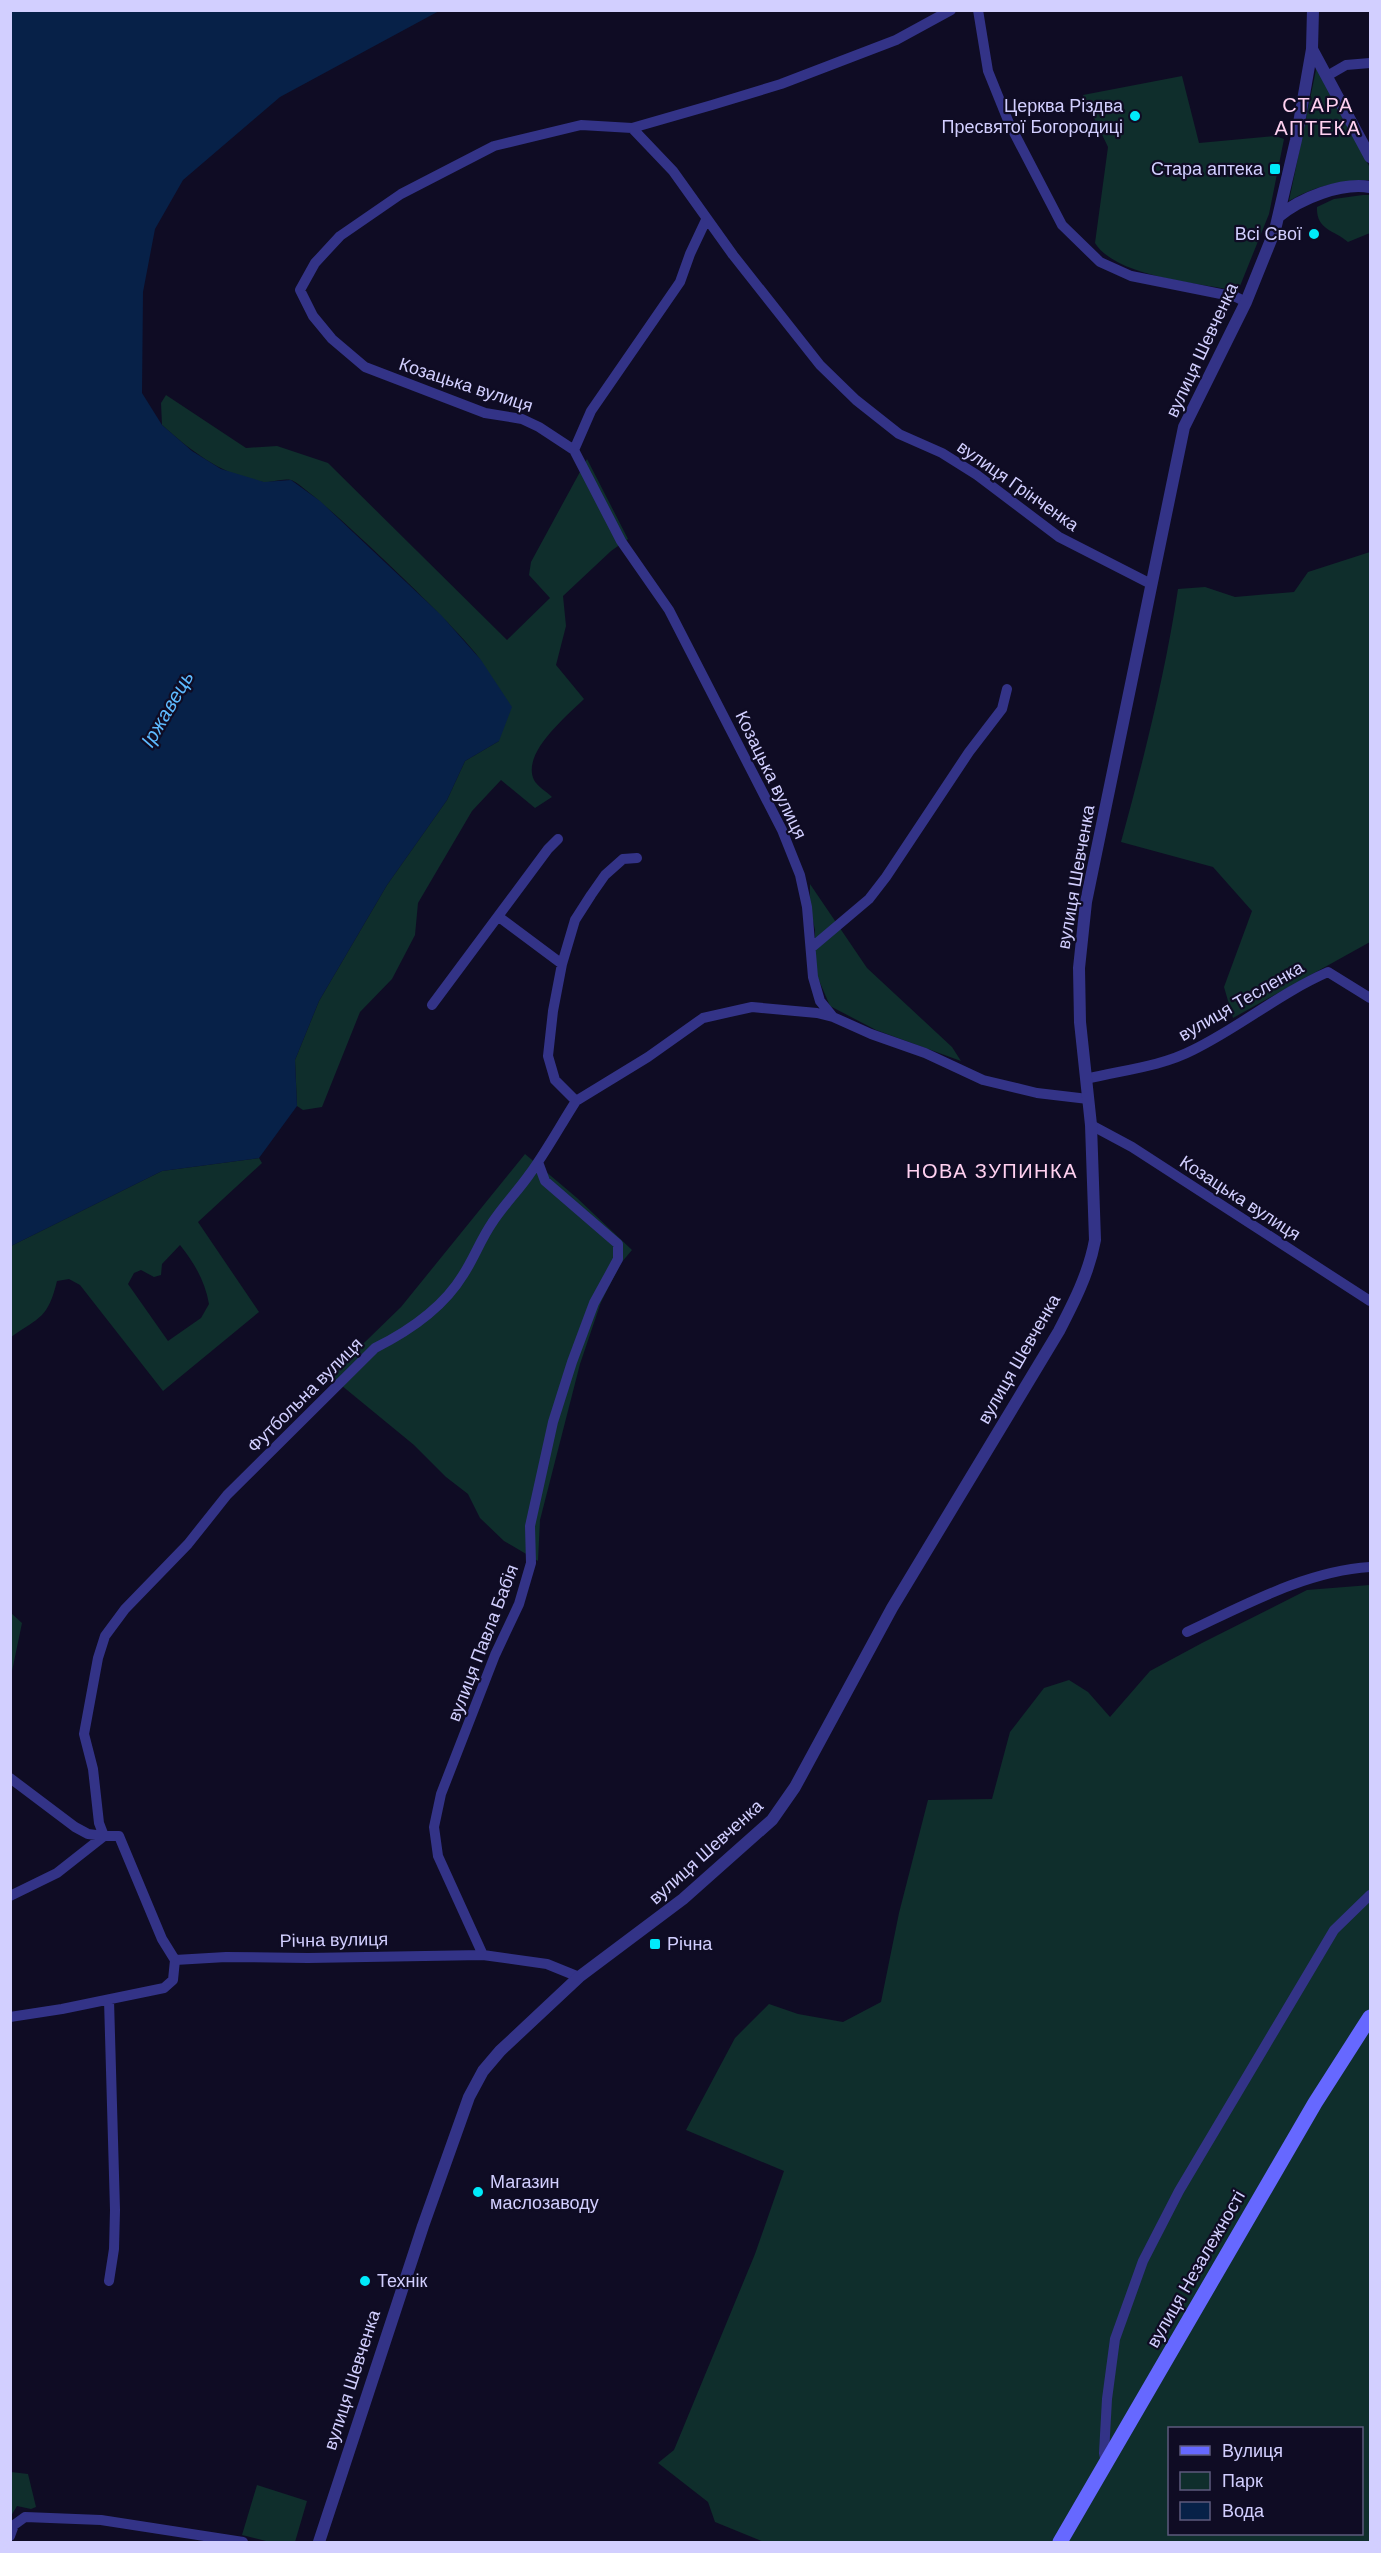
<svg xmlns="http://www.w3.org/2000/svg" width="1381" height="2553" font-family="'DM Sans',sans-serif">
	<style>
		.green { fill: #0f2e2c; fill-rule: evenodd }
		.water { fill: #072148 }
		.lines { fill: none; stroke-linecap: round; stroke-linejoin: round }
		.minor { stroke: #333387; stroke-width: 10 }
		.tertiary { stroke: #333387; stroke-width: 12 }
		.secondary { stroke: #6668ff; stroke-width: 15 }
		.poi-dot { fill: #00eafa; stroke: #0f0c24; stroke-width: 2 }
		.labels { text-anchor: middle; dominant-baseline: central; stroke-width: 4.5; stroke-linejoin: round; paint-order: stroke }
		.poi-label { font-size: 18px; fill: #d2cfff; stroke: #0f0c24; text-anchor: end }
		.street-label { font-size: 18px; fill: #d2cfff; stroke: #0f0c24 }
		.neighbourhood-label { font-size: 20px; letter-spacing: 1.5px; fill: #ffd1f0; stroke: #0f0c24 }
		.water-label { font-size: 20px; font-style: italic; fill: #5dbaff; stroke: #0f0c24 }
	</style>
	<rect width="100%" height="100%" fill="#0f0c24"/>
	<path class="green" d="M 1317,65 L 1370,168 L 1370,180 C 1341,180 1314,186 1289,201 Z
		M 1182,76 L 1199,143 L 1275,136 L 1284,139 L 1269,214 L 1238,291 C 1199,283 1116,277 1095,243 L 1108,147 L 1083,95 Z
		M 1363,195 L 1370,195 L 1370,233 L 1348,242 C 1334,230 1316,230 1317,207 L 1334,199 Z
		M 166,395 L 246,448 L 277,446 L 328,463 L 507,640 L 550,598 L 529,575 L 531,562 L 587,459 L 628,539 L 611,551 L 563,596 L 566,626 L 556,665 L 584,699 C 567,716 521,753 534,780 C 537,786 547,792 552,797 L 535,808 L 501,780 L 472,811 L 418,903 L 415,935 L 392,979 L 360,1012 L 322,1107 L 303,1110 L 297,1106 L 295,1060 L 319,1001 L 387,885 L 447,800 L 465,761 L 499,741 C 494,720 489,680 481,661 C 473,642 309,485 291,480 C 282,478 272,483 263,482 C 223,476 191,451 162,425 L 161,403 Z
		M 1370,552 L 1370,942 L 1233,1018 L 1224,987 L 1252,911 L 1213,867 L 1121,842 C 1144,758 1165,675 1178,589 L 1205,587 L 1235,597 L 1294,592 L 1308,572 Z
		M 810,884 L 867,968 L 952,1047 L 961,1061 L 876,1030 L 830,1006 L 815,971 L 815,930 L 810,906 Z
		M 525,1154 L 577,1198 L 632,1250 L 621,1263 L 601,1302 L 580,1364 L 540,1520 L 538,1561 L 504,1541 L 480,1518 L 468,1494 L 446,1477 L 414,1445 L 330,1376 L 401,1307 Z
		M 259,1158 L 262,1163 L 198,1222 L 259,1312 L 163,1391 L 80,1285 L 69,1279 L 57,1281 C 48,1318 40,1317 11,1337 L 11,1246 L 162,1171 ZM 180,1245 C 195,1264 205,1281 209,1304 L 201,1318 L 168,1341 L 128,1284 L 134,1273 L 141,1270 L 154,1277 L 161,1275 L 162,1264 Z
		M 1370,1585 L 1370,2542 L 764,2542 L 715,2522 L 708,2502 L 658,2463 L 674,2450 L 755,2254 L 784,2171 L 686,2130 L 735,2038 L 769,2004 L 798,2014 L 843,2022 L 881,2002 L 899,1913 L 928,1800 L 992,1799 L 1010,1732 L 1044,1688 L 1069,1680 L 1088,1692 L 1110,1717 L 1150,1671 L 1202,1643 L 1307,1590 ZM 1170,2428 L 1362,2428 L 1362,2534 L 1170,2534 Z
		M 11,1613 L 22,1623 L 11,1676 Z
		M 11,2472 L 28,2474 L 36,2507 L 31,2509 L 17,2506 L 11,2516 Z
		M 257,2485 L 307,2501 L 295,2542 L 270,2542 L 242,2535 Z"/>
	<path class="water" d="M 11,10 L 439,11 L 280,97 L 183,180 L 155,229 L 143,292 L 142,393 L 162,425 L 192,451 L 221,469 L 264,482 L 291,480 L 320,501 L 441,615 L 481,660 L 512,707 L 499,741 L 465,761 L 447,800 L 387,885 L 319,1001 L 295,1060 L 297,1106 L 259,1158 L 162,1171 L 11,1246 Z"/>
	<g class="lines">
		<path class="minor" d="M 951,10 L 896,40 L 781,84 L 712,105 L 632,128 L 581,125 L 494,146 L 401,194 L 340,236 L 315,263 L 300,290 L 313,316 L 332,339 L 365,367 L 485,413 L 522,419 L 539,427 L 574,450 L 621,541 L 669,610 L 782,830 L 800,875 L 807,907 L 813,977 L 820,1001 L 833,1017 L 871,1034 L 925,1053 L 983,1080 L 1037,1093 L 1088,1099
			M 978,10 L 988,71 L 1009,123 L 1062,225 L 1100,262 L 1131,276 L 1236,297 L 1246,302
			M 1327,76 L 1346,65 L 1370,63
			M 632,128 L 673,171 L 733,255 L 820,365 L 856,400 L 899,434 L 942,453 L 977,475 L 1059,537 L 1151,584
			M 574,450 L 591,411 L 680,282 L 690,254 L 706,220
			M 499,917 L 562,964
			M 811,948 L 869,899 L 886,877 L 969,752 L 1002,709 L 1007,689
			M 432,1005 L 548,849 L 558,839
			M 1086,1079 C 1122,1070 1160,1067 1193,1050 C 1240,1027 1280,993 1328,972 L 1370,998
			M 576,1101 L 648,1057 L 703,1018 L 752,1007 L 817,1013 L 833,1017
			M 1091,1125 L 1132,1147 L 1370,1301
			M 1187,1632 C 1245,1605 1306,1571 1370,1567
			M 10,1778 L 75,1827 L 88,1834 L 104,1836
			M 10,1896 L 57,1873 L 104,1836
			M 483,1955 L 438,1856 L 434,1827 L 441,1794 L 495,1655 L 519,1604 L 531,1563 L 530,1526 L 553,1422 L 572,1362 L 594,1303 L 618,1259 L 618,1244 L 545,1181 L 538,1162
			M 175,1960 L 162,1939 L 119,1836 L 104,1836 L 99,1823 L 93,1769 L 84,1734 L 98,1658 L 105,1636 L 125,1609 L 188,1544 L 227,1495 L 375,1348 C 409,1331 443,1308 463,1275 C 474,1258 481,1239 492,1223 C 503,1206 517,1192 529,1175 C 546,1152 560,1126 576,1101 L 555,1080 L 548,1056 L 553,1011 L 562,964 L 575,920 L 591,895 L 605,875 L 623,859 L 637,858
			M 175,1960 L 226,1957 L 308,1958 L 483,1955 L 547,1964 L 579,1977
			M 109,2000 L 115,2210 L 114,2249 L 109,2281
			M 10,2017 L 62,2009 L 164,1988 L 173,1980 L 175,1960
			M 1106,2463 L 1104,2453 L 1107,2399 L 1115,2339 L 1143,2261 L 1179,2191 L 1334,1930 L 1370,1895
			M 10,2536 L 14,2525 L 25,2517 L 101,2520 L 243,2542"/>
		<path class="tertiary" d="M 1312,49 L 1370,157
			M 1278,217 C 1300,198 1342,182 1370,187
			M 319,2542 L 423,2226 L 469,2097 L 483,2071 L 500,2051 L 579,1977 L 683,1899 L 772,1820 L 795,1787 L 892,1608 L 1059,1331 C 1074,1302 1089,1273 1095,1240 L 1091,1125 L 1080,1022 L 1079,968 L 1086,902 L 1184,427 L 1246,302 L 1275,230 L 1296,140 L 1312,49 L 1313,10"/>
		<path class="secondary" d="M 1060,2542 L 1315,2103 L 1370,2017"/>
	</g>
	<g class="poi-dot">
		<circle cx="1135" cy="116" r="6"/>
		<rect x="1269" y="163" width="12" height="12" rx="3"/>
		<circle cx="1314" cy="234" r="6"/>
		<rect x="649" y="1938" width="12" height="12" rx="3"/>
		<circle cx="478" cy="2192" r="6"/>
		<circle cx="365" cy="2281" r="6"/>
	</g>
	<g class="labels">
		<g class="poi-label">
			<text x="1123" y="106">Церква Різдва<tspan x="1123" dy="21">Пресвятої Богородиці</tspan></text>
			<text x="1263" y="169">Стара аптека</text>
			<text x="1302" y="234">Всі Свої</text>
			<text x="667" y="1944" text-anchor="start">Річна</text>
			<text x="490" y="2182" text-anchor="start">Магазин<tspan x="490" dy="21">маслозаводу</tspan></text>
			<text x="377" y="2281" text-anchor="start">Технік</text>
		</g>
		<g class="street-label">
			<text transform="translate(1202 350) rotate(-65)">вулиця Шевченка</text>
			<text transform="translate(466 385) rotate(18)">Козацька вулиця</text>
			<text transform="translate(1018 486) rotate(35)">вулиця Грінченка</text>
			<text transform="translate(771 775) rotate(64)">Козацька вулиця</text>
			<text transform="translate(1076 877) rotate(-80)">вулиця Шевченка</text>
			<text transform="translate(1241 1001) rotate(-30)">вулиця Тесленка</text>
			<text transform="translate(1240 1198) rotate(33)">Козацька вулиця</text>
			<text transform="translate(1019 1359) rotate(-60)">вулиця Шевченка</text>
			<text transform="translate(305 1395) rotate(-45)">Футбольна вулиця</text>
			<text transform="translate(483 1643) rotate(-69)">вулиця Павла Бабія</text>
			<text transform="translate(706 1852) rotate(-42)">вулиця Шевченка</text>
			<text transform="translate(334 1940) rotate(-1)">Річна вулиця</text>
			<text transform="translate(1196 2269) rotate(-60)">вулиця Незалежності</text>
			<text transform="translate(352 2380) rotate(-72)">вулиця Шевченка</text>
		</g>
		<g class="neighbourhood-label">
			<text x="1318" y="105">СТАРА<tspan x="1318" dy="23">АПТЕКА</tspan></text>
			<text x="992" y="1171">НОВА ЗУПИНКА</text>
		</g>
		<g class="water-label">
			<text transform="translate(167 709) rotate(-60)">Іржавець</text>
		</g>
	</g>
	<rect width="1381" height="2553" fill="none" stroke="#d2cfff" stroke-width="24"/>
	<rect x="1168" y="2427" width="195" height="108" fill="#0f0c24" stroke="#5d5a7c" stroke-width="1.5"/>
	<rect x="1180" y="2446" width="30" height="9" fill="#6668ff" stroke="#5d5a7c" stroke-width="1.5"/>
	<text x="1222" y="2457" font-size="18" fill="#d2cfff">Вулиця</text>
	<rect x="1180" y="2472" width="30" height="18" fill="#0f2e2c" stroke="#5d5a7c" stroke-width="1.5"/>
	<text x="1222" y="2487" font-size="18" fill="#d2cfff">Парк</text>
	<rect x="1180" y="2502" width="30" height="18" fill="#072148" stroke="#5d5a7c" stroke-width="1.5"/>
	<text x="1222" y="2517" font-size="18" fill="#d2cfff">Вода</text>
</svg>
